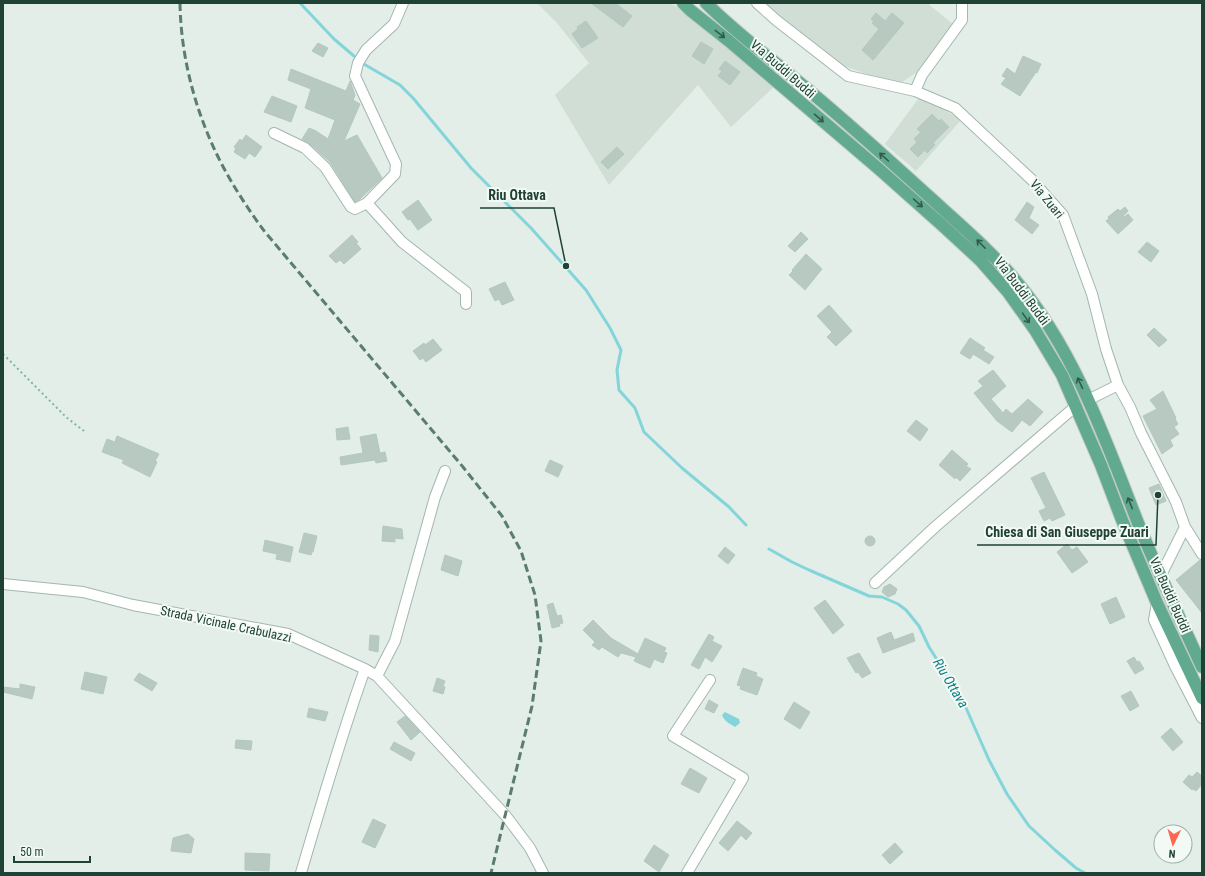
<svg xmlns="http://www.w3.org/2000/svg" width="1205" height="876" font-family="'Roboto Condensed',sans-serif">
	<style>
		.built { fill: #d0ded6 }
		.water { fill: #83d5da }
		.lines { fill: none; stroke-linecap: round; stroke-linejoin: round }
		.stream { stroke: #83d5da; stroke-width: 3 }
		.building { fill: #b7c9c0; stroke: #b3c9be }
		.minor-casing { stroke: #a4b7ae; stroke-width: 12 }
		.major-casing { stroke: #c0cac6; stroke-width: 14 }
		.path { stroke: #7eb69f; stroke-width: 2; stroke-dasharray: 2 3; stroke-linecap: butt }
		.minor { stroke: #fff; stroke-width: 10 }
		.major { stroke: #61a98f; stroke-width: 12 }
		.rail { stroke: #5a7d70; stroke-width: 3; stroke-dasharray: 8 4; stroke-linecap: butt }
		.oneway { stroke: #305c4c }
		.labels { text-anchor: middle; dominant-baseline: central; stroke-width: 4; stroke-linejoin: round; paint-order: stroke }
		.street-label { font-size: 13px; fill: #1f4235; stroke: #f3faf6 }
		.water-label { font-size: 14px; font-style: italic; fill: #127e85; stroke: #f3faf6 }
		.leader { fill: none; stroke: #1f4235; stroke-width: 1.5 }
		.callout-dot { fill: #1f4235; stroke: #f3faf6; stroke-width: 1.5 }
		.callout-label { font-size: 14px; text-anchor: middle; font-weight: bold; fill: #1f4235; stroke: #f3faf6; stroke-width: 4; stroke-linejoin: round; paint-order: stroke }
	</style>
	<rect width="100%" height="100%" fill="#e2eee7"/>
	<path class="built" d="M 537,3 L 671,3 L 778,83 L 731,127 L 698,85 L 609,185 L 555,95 L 589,63 L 557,23 Z
		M 762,3 L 927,3 L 954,25 L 922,69 L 902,82 L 877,78 L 834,62 Z
		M 921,95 L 961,120 L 916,171 L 885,144 Z"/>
	<path class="water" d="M 725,712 L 739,719 L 740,723 L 735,727 C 730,724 724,721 722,715 Z"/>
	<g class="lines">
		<path class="stream" d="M 300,3 L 334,39 L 354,56
			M 362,63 L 400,85 L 413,98 L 471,168 L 531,228 L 586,290 L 610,328 L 621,350 L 617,370 L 619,390 L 635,408 L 644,432 L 682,468 L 729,507 L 746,525
			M 769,549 L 792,562 L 809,570 L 869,596 L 882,597 L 898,604 L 906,610 L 919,626 L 929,647 L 946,674 L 959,692 L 989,760 L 1007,794 L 1029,826 L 1055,850 L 1076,868 L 1085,873"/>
	</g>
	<path class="building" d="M 591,3 L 615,3 L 632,16 L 623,27 Z
		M 876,13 L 885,21 L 892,13 L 904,23 L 873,60 L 862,50 L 879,29 L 872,23 L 874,21 L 871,19 Z
		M 586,21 L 598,38 L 582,48 L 572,34 L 578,29 L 577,27 Z
		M 701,42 L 713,49 L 704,64 L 692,56 Z
		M 318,43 L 328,48 L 323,57 L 312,51 Z
		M 1023,56 L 1041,64 L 1037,73 L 1036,72 L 1020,96 L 1001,84 L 1006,78 L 1002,76 L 1007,68 L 1015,74 Z
		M 725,61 L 740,72 L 730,85 L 718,76 L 722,71 L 719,69 Z
		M 291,69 L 346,91 L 350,81 L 355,95 L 353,100 L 360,104 L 344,141 L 357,135 L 382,178 L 360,199 L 355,202 L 330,162 L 309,143 L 302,139 L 309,128 L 316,131 L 328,139 L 335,120 L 305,108 L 311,89 L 288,80 Z
		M 272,96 L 297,106 L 291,122 L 264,112 Z
		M 932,114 L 939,121 L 941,119 L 949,127 L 933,143 L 935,145 L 927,153 L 925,150 L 918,157 L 910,149 L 917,142 L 914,139 L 921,132 L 917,129 Z
		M 246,135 L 262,147 L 255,157 L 249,153 L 245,159 L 234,152 L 236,148 L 234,147 L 240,139 L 242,141 Z
		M 617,147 L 624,154 L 608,169 L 601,162 Z
		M 418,200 L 432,220 L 418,230 L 410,219 L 408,220 L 402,212 Z
		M 1027,202 L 1034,207 L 1029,218 L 1039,225 L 1032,234 L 1015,220 Z
		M 1125,207 L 1128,211 L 1123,216 L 1124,217 L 1128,214 L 1133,220 L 1118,234 L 1106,221 L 1109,219 L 1108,217 L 1118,209 L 1120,211 Z
		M 801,232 L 808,239 L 795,252 L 788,246 Z
		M 352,235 L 358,242 L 356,243 L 361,249 L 344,264 L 340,260 L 336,263 L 329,256 Z
		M 1147,242 L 1159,251 L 1151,262 L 1138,252 Z
		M 806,254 L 822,269 L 805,290 L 789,275 L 793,271 L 792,270 Z
		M 505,282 L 514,300 L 502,305 L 499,299 L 495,301 L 489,289 Z
		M 829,305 L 852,331 L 836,346 L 827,337 L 832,332 L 817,316 Z
		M 1154,328 L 1167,340 L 1159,347 L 1147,335 Z
		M 970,338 L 985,348 L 983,350 L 994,357 L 989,364 L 973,354 L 970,359 L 960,353 Z
		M 433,339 L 442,350 L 426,362 L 423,358 L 420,360 L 413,351 L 424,343 L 425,345 Z
		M 993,370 L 1006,386 L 991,399 L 1003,413 L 1006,409 L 1012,414 L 1028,399 L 1043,412 L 1030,426 L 1022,420 L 1012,432 L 997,421 L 974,393 L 983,386 L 978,381 Z
		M 1163,391 L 1176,418 L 1175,419 L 1178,424 L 1174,427 L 1179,434 L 1170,440 L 1173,446 L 1162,454 L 1143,416 L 1157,409 L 1150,400 Z
		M 916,420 L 928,429 L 920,441 L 907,431 Z
		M 348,427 L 350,439 L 337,440 L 336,429 Z
		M 376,434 L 380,453 L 385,452 L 387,461 L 376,463 L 375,460 L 341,465 L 340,457 L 363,453 L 360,437 Z
		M 117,436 L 159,454 L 155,461 L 157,462 L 150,477 L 122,463 L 124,460 L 102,452 L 107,439 L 115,442 Z
		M 952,450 L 968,464 L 966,466 L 971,469 L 960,481 L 956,477 L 955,479 L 939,465 Z
		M 550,460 L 563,466 L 558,477 L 545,471 Z
		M 1044,472 L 1065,515 L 1052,521 L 1050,518 L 1044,521 L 1039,511 L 1046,508 L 1031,478 Z
		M 1159,484 L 1166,501 L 1156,505 L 1149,488 Z
		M 383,526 L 402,529 L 403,539 L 395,538 L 395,542 L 382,541 Z
		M 304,533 L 317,536 L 313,552 L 312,552 L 311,555 L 299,552 Z
		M865 541a5 5 0 1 1 10 0a5 5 0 1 1-10 0Z
		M 265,540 L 293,547 L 290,562 L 276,559 L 277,554 L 263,551 Z
		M 1067,544 L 1072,550 L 1077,547 L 1088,562 L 1072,573 L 1057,552 Z
		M 725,547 L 735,555 L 728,564 L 718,556 Z
		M 445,555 L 462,561 L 458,576 L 441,570 Z
		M 1200,560 L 1202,560 L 1202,613 L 1176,580 Z
		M 890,584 L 897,589 L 895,594 L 888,597 L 882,592 L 884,587 Z
		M 1116,597 L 1125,617 L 1110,624 L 1101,604 Z
		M 825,600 L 844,625 L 833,634 L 814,608 Z
		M 553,603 L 557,616 L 561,615 L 563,623 L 559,624 L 560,626 L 552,628 L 547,605 Z
		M 593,620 L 611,638 L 638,654 L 645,638 L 666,648 L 664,652 L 667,653 L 663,663 L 654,659 L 650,668 L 634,661 L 636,657 L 621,653 L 618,657 L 602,647 L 599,650 L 592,645 L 595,642 L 583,630 Z
		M 891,632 L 894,640 L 913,633 L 915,641 L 883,653 L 877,638 Z
		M 709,634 L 714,637 L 712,641 L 722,646 L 712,662 L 705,657 L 699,669 L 691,665 Z
		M 370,635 L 379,636 L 378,652 L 369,650 Z
		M 859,653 L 871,673 L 862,678 L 858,672 L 856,673 L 847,658 Z
		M 1134,657 L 1137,662 L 1139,661 L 1144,669 L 1135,674 L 1127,661 Z
		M 743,668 L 757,673 L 756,676 L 763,679 L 757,695 L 740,689 L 741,686 L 737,685 Z
		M 85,672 L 107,677 L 103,694 L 81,689 Z
		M 139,673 L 157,683 L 152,691 L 134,680 Z
		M 437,678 L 445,681 L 443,686 L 445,687 L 443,694 L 433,691 Z
		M 20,684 L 35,687 L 32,699 L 3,692 L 3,687 L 20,689 Z
		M 1131,691 L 1139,706 L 1130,711 L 1121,696 Z
		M 709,700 L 718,705 L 714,713 L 705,709 Z
		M 794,702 L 810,712 L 800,729 L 784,719 Z
		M 309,708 L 328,712 L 325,721 L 307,717 Z
		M 405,716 L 420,732 L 411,740 L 397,722 Z
		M 1171,728 L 1183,742 L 1173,751 L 1161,737 Z
		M 236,740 L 252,741 L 251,750 L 235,748 Z
		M 394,742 L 415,753 L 411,761 L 390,749 Z
		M 690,768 L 707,778 L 699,793 L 681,784 Z
		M 1197,772 L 1202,776 L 1202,784 L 1196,791 L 1193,789 L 1192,790 L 1183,782 L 1189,775 L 1192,777 Z
		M 373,819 L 386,825 L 375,848 L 362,842 Z
		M 737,821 L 752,833 L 746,840 L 741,835 L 728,851 L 719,843 Z
		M 188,834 L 194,839 L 191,853 L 171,851 L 173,838 Z
		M 895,843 L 903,852 L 890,864 L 882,855 Z
		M 654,845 L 669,855 L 659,872 L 644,861 Z
		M 245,853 L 270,854 L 269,871 L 245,870 Z"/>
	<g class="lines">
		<g class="minor-casing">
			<path id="minor" d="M 757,3 L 776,20 L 848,76 L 915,91 L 955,108 L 1031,179 L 1063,215 L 1092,294 L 1106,349 L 1118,385 L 1130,407 L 1141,433 L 1176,502 L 1185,527
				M 915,91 L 922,75 L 962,20 L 962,3
				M 274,133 L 305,148 L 325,167 L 351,207 L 355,209 L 367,203 L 395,174 L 396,164 L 355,76 L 358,63 L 366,50 L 394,24 L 403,3
				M 367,203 L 402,242 L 466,292 L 466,304
				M 1088,400 L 1118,385
				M 1161,575 L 1185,527 L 1202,554
				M 875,583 L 935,527 L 1076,406
				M 3,584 L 83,592 L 133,605 L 288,634 L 365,669 L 377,676 L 506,816 L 530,848 L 543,873
				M 1157,603 L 1154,620 L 1175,666 L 1202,718
				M 377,676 L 395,641 L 435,497 L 445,471
				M 301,873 C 321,805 341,736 365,669
				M 687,873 L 743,778 L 673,736 L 710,680"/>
		</g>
		<g class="major-casing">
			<path id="major" d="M 683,3 L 690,10 L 729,41 L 879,169 L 942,225 L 980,260 L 1008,292 L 1035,330 L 1062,375 L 1101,465 L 1122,520 L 1157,603 L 1202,698
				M 706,3 C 739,36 777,63 813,94 C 854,128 894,165 934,201 C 962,227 992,252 1016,281 C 1075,351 1105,439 1138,523 C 1158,572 1180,619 1202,667"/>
		</g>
		<path class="path" d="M 3,354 L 66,417 L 84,431"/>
		<use href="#minor" class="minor"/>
		<use href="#major" class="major"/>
		<path class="rail" d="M 180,3 C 181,70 203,138 239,194 C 247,207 256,220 265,232 L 463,467 L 502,516 L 521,551 L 535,595 L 541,641 L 532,706 L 491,873"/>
	</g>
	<defs><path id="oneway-shaft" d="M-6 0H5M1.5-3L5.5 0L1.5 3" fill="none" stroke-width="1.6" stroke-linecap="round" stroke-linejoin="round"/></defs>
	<g class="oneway">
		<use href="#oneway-shaft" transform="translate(720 34) rotate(38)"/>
		<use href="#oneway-shaft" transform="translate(819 118) rotate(41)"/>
		<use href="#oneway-shaft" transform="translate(884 157) rotate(-138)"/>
		<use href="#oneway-shaft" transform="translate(918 203) rotate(42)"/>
		<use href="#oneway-shaft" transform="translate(981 244) rotate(-135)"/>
		<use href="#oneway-shaft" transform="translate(1026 318) rotate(55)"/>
		<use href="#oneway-shaft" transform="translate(1080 383) rotate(-115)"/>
		<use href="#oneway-shaft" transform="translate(1130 503) rotate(-112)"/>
	</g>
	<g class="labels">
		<g class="street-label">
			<text transform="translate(783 69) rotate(41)">Via Buddi Buddi</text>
			<text transform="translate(1047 199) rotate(51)">Via Zuari</text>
			<text transform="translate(1022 291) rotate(53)">Via Buddi Buddi</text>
			<text transform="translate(1170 595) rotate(66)">Via Buddi Buddi</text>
			<text transform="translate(226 624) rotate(12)">Strada Vicinale Crabulazzi</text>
		</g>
		<g class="water-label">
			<text transform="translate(951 683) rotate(59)">Riu Ottava</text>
		</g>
	</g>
	<path class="leader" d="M566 266L554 208H480M1158 495L1156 545H977"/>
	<g class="callout-dot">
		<circle cx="566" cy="266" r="4"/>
		<circle cx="1158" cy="495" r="4"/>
	</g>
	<g class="callout-label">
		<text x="517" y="200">Riu Ottava</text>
		<text x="1067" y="537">Chiesa di San Giuseppe Zuari</text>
	</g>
	<rect width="1205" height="876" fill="none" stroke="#1f4235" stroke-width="8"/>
	<g transform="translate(1173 844) rotate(185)"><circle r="19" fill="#f3faf6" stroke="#9eb0a9"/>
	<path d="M0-3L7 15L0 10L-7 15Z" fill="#ff684f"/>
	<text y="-6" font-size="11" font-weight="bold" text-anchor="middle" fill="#1f4235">N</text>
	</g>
	<path d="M14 856v6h76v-6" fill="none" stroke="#1f4235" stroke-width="2"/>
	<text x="20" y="856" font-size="12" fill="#1f4235" stroke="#f3faf6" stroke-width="3" paint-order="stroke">50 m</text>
</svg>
